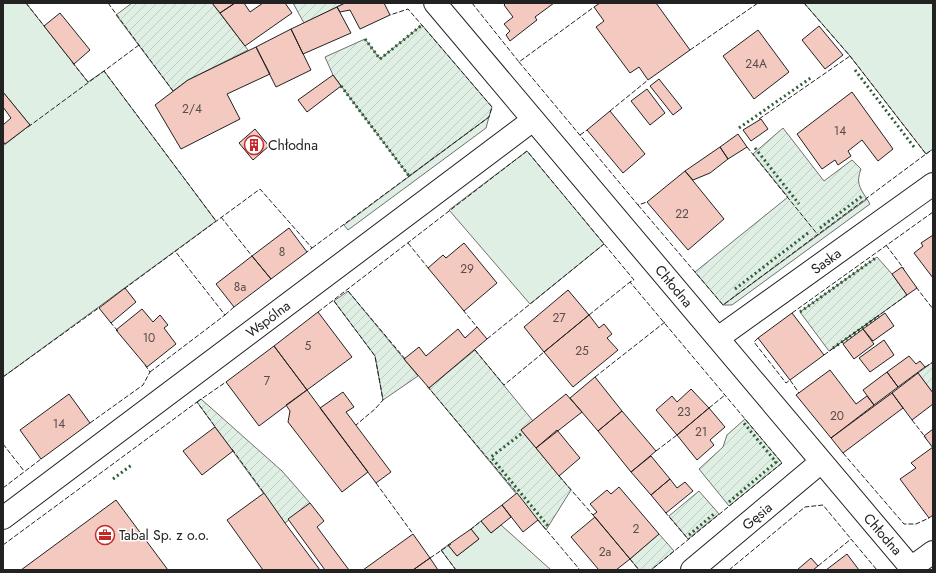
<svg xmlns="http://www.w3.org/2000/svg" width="936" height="573" font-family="Jost,sans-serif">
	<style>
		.green { fill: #e0efe3; stroke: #6f6f6f }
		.garden { fill: url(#garden-furrows); stroke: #6f6f6f }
		.building { fill: #f3c9c0; stroke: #222 }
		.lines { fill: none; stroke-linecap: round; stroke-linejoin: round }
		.minor-casing { stroke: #222; stroke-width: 24 }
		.minor { stroke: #fff; stroke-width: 22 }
		.hedge { stroke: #2f5e38; stroke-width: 3; stroke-dasharray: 2 3; stroke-linecap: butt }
		.fence { stroke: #222; stroke-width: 1; stroke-dasharray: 5 2; stroke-linecap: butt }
		.labels { text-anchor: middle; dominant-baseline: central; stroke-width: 3; stroke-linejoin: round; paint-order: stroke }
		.number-label { font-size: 12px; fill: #564c4a }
		.poi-label { font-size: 14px; fill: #222; stroke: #fff; text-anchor: start }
		.street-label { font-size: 14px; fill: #222; stroke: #fff }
	</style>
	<defs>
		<pattern id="garden-furrows" width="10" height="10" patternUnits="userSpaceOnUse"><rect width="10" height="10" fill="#e0efe3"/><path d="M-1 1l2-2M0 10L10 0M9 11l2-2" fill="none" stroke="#c0cdc2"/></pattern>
	</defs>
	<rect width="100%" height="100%" fill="#fff"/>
	<path class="green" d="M 3,3 L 26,3 L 88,82 L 104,71 L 216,221 L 3,377 L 3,146 L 30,125 L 3,92 Z
		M 804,3 L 933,3 L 933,149 L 926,154 L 850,56 Z
		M 489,117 L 486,128 L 348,230 L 344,225 Z
		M 527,151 L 604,244 L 530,304 L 449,210 Z
		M 867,199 L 870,204 L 732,305 L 723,305 Z
		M 481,521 L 491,533 L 501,525 L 551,570 L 456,570 L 441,550 L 448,545 L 457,556 L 479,539 L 471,529 Z"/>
	<path class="garden" d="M 132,3 L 212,3 L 248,50 L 188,80 L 173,91 L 116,15 Z
		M 293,3 L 345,3 L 304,23 Z
		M 422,25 L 492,107 L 489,117 L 409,176 L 333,75 L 325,57 L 365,39 L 380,59 Z
		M 783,128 L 824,181 L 852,160 L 861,169 C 856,182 859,187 867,199 L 723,305 L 695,272 L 788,197 L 753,154 Z
		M 877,257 L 892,274 L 907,295 L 829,351 L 800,312 Z
		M 348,291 L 418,376 L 383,400 L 375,356 L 334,301 Z
		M 475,350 L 533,421 L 521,430 L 571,490 L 546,530 L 429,388 Z
		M 933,362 L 933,393 L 918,373 Z
		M 201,399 L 282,471 L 310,503 L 285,523 L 197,402 Z
		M 745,419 L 782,463 L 729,506 L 699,469 L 723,447 L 727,435 Z
		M 699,491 L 719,514 L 688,539 L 669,516 Z
		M 659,534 L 674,551 L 651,570 L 639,570 L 630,559 Z"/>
	<path class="building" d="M 212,3 L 235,3 L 220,13 Z
		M 235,3 L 244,3 L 250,12 L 263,3 L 285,3 L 292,13 L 245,46 L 220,13 Z
		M 345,3 L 384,3 L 390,15 L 360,29 L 350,10 L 340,12 L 337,7 Z
		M 506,3 L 554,3 L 535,17 L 537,20 L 510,41 L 506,35 L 510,31 L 504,24 L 513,17 L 504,5 Z
		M 600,3 L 656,3 L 690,50 L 648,80 L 639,67 L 630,73 L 596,27 L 604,21 L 594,7 Z
		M 337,7 L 351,33 L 303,54 L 291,29 Z
		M 60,13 L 90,50 L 74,64 L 44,26 Z
		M 819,26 L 843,55 L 825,69 L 802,40 Z
		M 291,29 L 311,70 L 276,87 L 256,47 Z
		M 758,30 L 789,72 L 754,99 L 723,56 Z
		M 256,47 L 270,74 L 227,94 L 240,119 L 181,149 L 155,105 L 188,80 Z
		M 333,75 L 341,86 L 307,112 L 298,100 Z
		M 659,79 L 682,108 L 673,115 L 650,86 Z
		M 647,89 L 665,113 L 650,125 L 631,101 Z
		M 3,92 L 30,125 L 5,144 L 3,141 L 3,125 L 11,118 L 3,107 Z
		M 852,92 L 893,149 L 878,161 L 862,140 L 848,151 L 851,156 L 838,165 L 835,160 L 822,169 L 797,134 Z
		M 610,111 L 645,154 L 623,173 L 587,130 Z
		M 761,119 L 768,129 L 751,141 L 743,130 Z
		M 255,129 L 269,146 L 253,160 L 239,143 Z
		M 738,134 L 747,147 L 728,159 L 720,147 Z
		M 720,147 L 728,159 L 710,173 L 693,180 L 685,171 Z
		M 685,171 L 724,219 L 688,250 L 647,202 Z
		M 289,228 L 307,252 L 271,279 L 252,256 Z
		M 933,235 L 933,278 L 914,253 L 923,246 L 921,243 Z
		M 464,243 L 497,283 L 464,311 L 428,268 L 443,255 L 446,258 Z
		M 252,256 L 271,279 L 234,307 L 216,284 Z
		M 902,267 L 917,288 L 907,295 L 892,274 Z
		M 125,288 L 136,302 L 111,323 L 99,308 Z
		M 568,290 L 589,315 L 544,352 L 524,327 Z
		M 142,309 L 153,322 L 160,315 L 168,325 L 164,328 L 176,344 L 147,367 L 116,330 Z
		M 318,312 L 352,357 L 307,390 L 274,346 Z
		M 792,313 L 824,355 L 790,380 L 758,338 Z
		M 885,313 L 894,326 L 873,341 L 863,329 Z
		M 589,315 L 599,328 L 604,324 L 612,334 L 607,338 L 618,350 L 573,387 L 544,352 Z
		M 477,327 L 487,339 L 429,388 L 404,359 L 419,347 L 426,356 L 458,329 L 465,338 Z
		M 863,329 L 874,344 L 854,359 L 843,344 Z
		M 884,340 L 894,355 L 870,372 L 859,358 Z
		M 274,346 L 307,390 L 259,426 L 226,382 Z
		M 909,356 L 916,364 L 920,361 L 925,367 L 898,387 L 887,372 Z
		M 830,370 L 856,404 L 867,396 L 874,405 L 831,438 L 796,395 Z
		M 887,372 L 898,387 L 874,405 L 863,390 Z
		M 918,373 L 933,393 L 933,404 L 912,420 L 892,393 Z
		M 595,377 L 622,411 L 598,431 L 570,398 Z
		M 691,389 L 709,408 L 677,435 L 656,410 L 672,396 L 677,402 Z
		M 307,390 L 368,472 L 342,492 L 288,422 L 290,411 L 286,405 Z
		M 343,392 L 354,407 L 346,412 L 391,472 L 376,483 L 320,408 Z
		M 892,393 L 903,408 L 843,453 L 831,438 Z
		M 69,394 L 90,423 L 41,459 L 20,430 Z
		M 566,394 L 582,412 L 536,448 L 521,430 Z
		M 709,408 L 725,427 L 710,440 L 714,445 L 697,460 L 677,435 Z
		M 622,411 L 656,451 L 631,472 L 598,431 Z
		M 215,427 L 233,451 L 202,475 L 183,451 Z
		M 933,429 L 933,448 L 924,436 Z
		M 557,430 L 580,458 L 559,476 L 536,448 Z
		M 933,447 L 933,515 L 929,518 L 900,479 L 916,468 L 911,463 Z
		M 651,456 L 670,479 L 651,495 L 631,472 Z
		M 670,479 L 677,488 L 685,482 L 693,491 L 666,513 L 651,495 Z
		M 619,487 L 659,534 L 630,559 L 593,515 L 597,512 L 590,504 L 607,490 L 611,494 Z
		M 264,493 L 285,523 L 320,570 L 263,570 L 227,520 Z
		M 517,493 L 538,520 L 523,532 L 502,505 Z
		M 116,500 L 168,570 L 21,570 Z
		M 310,503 L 324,521 L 317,527 L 349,570 L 325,570 L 288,519 Z
		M 502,505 L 511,517 L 491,533 L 481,521 Z
		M 595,517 L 630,559 L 616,570 L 599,570 L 571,537 Z
		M 471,529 L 479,539 L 457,556 L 448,545 Z
		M 413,534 L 430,558 L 413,570 L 363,570 Z
		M 847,554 L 859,570 L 826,570 Z
		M 430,558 L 438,570 L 413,570 Z
		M 811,558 L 818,566 L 813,570 L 797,570 Z"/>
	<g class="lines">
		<g class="minor-casing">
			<path id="minor" d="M 435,3 L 913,570
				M 718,338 L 933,184
				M 3,518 L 533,120
				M 911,568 L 933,552
				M 692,570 L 821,462"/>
		</g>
		<use href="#minor" class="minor"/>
		<path class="hedge" d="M 365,39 L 380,59 L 422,25
			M 855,70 L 914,147
			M 341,86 L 409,176
			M 739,128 L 812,77
			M 755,148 L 799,204
			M 820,228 L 862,196
			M 735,289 L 808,233
			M 800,312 L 877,257
			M 833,348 L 879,316
			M 521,434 L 491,457 L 548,526
			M 113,479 L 133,464
			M 729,502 L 776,462 L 743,422
			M 689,535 L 715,513"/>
		<path class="fence" d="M 26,3 L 45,27
			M 108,3 L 173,91
			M 472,3 L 519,62 L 594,7
			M 139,45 L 104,71 L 216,221
			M 690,50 L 758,3
			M 72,62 L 88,82
			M 519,62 L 638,205 L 647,202
			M 610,111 L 648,80
			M 759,119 L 850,56
			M 28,127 L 104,71
			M 580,135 L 587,130
			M 747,147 L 818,235
			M 926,154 L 933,149
			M 638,205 L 723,305 L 926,154 L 850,56 L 804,3
			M 221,217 L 252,256
			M 408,243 L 429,269
			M 886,245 L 904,269
			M 312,248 L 489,117 L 492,107 L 408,9 L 390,15
			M 916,287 L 933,309
			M 124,289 L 260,189 L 312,248 L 307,252
			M 348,291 L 406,360
			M 334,301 L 375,356 L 383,400 L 375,409 L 356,425
			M 463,310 L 477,327
			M 318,312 L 527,151 L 634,280 L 630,282 L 782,463 L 651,570
			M 792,313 L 933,212
			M 225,315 L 234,307
			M 589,315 L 630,282
			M 110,322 L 118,331
			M 758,338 L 754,342 L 786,383 L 790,380 L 799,393
			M 487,339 L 604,244
			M 475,350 L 504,385 L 544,352
			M 824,355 L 907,295
			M 925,367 L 933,362
			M 150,372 L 225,315 L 175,251
			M 3,377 L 100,307
			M 595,377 L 665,322
			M 427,386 L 517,493
			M 197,402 L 226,382
			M 709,408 L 725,395
			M 912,420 L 926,438
			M 90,423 L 143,385 L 150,372 L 145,365
			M 3,444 L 24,471
			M 232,449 L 264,493
			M 656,451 L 677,435
			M 843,453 L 904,524 L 916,524 L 929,518
			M 559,476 L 593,515
			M 376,483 L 413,534
			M 3,488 L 41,459
			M 665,512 L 688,539
			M 538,520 L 580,570
			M 470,530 L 481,521
			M 3,545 L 197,402 L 216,428
			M 441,550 L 456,570
			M 430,558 L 451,544
			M 630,559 L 639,570
			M 818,566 L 851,539 L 877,570
			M 729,570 L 805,507 L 823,505 L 851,539"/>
	</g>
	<defs>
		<g id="building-ring" transform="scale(1)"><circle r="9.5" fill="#fff" stroke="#c62828" stroke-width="1.5"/><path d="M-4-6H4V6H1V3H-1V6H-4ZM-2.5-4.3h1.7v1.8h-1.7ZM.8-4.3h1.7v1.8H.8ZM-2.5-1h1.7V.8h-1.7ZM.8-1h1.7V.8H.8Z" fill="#c62828"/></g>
		<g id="office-ring" transform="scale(1)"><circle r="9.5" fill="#fff" stroke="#c62828" stroke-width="1.5"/><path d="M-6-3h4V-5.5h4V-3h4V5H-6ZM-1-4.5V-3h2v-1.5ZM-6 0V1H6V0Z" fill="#c62828"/></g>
	</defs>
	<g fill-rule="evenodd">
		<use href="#building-ring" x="254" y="145"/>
		<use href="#office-ring" x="105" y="535"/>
	</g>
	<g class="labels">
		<g class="number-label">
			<text x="756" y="64">24A</text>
			<text x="192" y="109">2/4</text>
			<text x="840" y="131">14</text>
			<text x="682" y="214">22</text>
			<text x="282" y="252">8</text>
			<text x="467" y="269">29</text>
			<text x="240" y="287">8a</text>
			<text x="559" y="318">27</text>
			<text x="149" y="338">10</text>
			<text x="308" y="346">5</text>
			<text x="582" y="351">25</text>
			<text x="267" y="381">7</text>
			<text x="684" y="412">23</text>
			<text x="837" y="416">20</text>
			<text x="59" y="424">14</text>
			<text x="701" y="432">21</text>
			<text x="636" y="529">2</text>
			<text x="605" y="552">2a</text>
		</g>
		<g class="poi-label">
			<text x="268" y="145">Chłodna</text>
			<text x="119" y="535">Tabal Sp. z o.o.</text>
		</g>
		<g class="street-label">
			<text transform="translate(826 261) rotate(-36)">Saska</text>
			<text transform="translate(674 286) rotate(50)">Chłodna</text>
			<text transform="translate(268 319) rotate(-37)">Wspólna</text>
			<text transform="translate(757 516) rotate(-40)">Gęsia</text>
			<text transform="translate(883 534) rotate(49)">Chłodna</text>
		</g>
	</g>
	<rect width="936" height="573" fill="none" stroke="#222222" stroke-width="8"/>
</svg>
